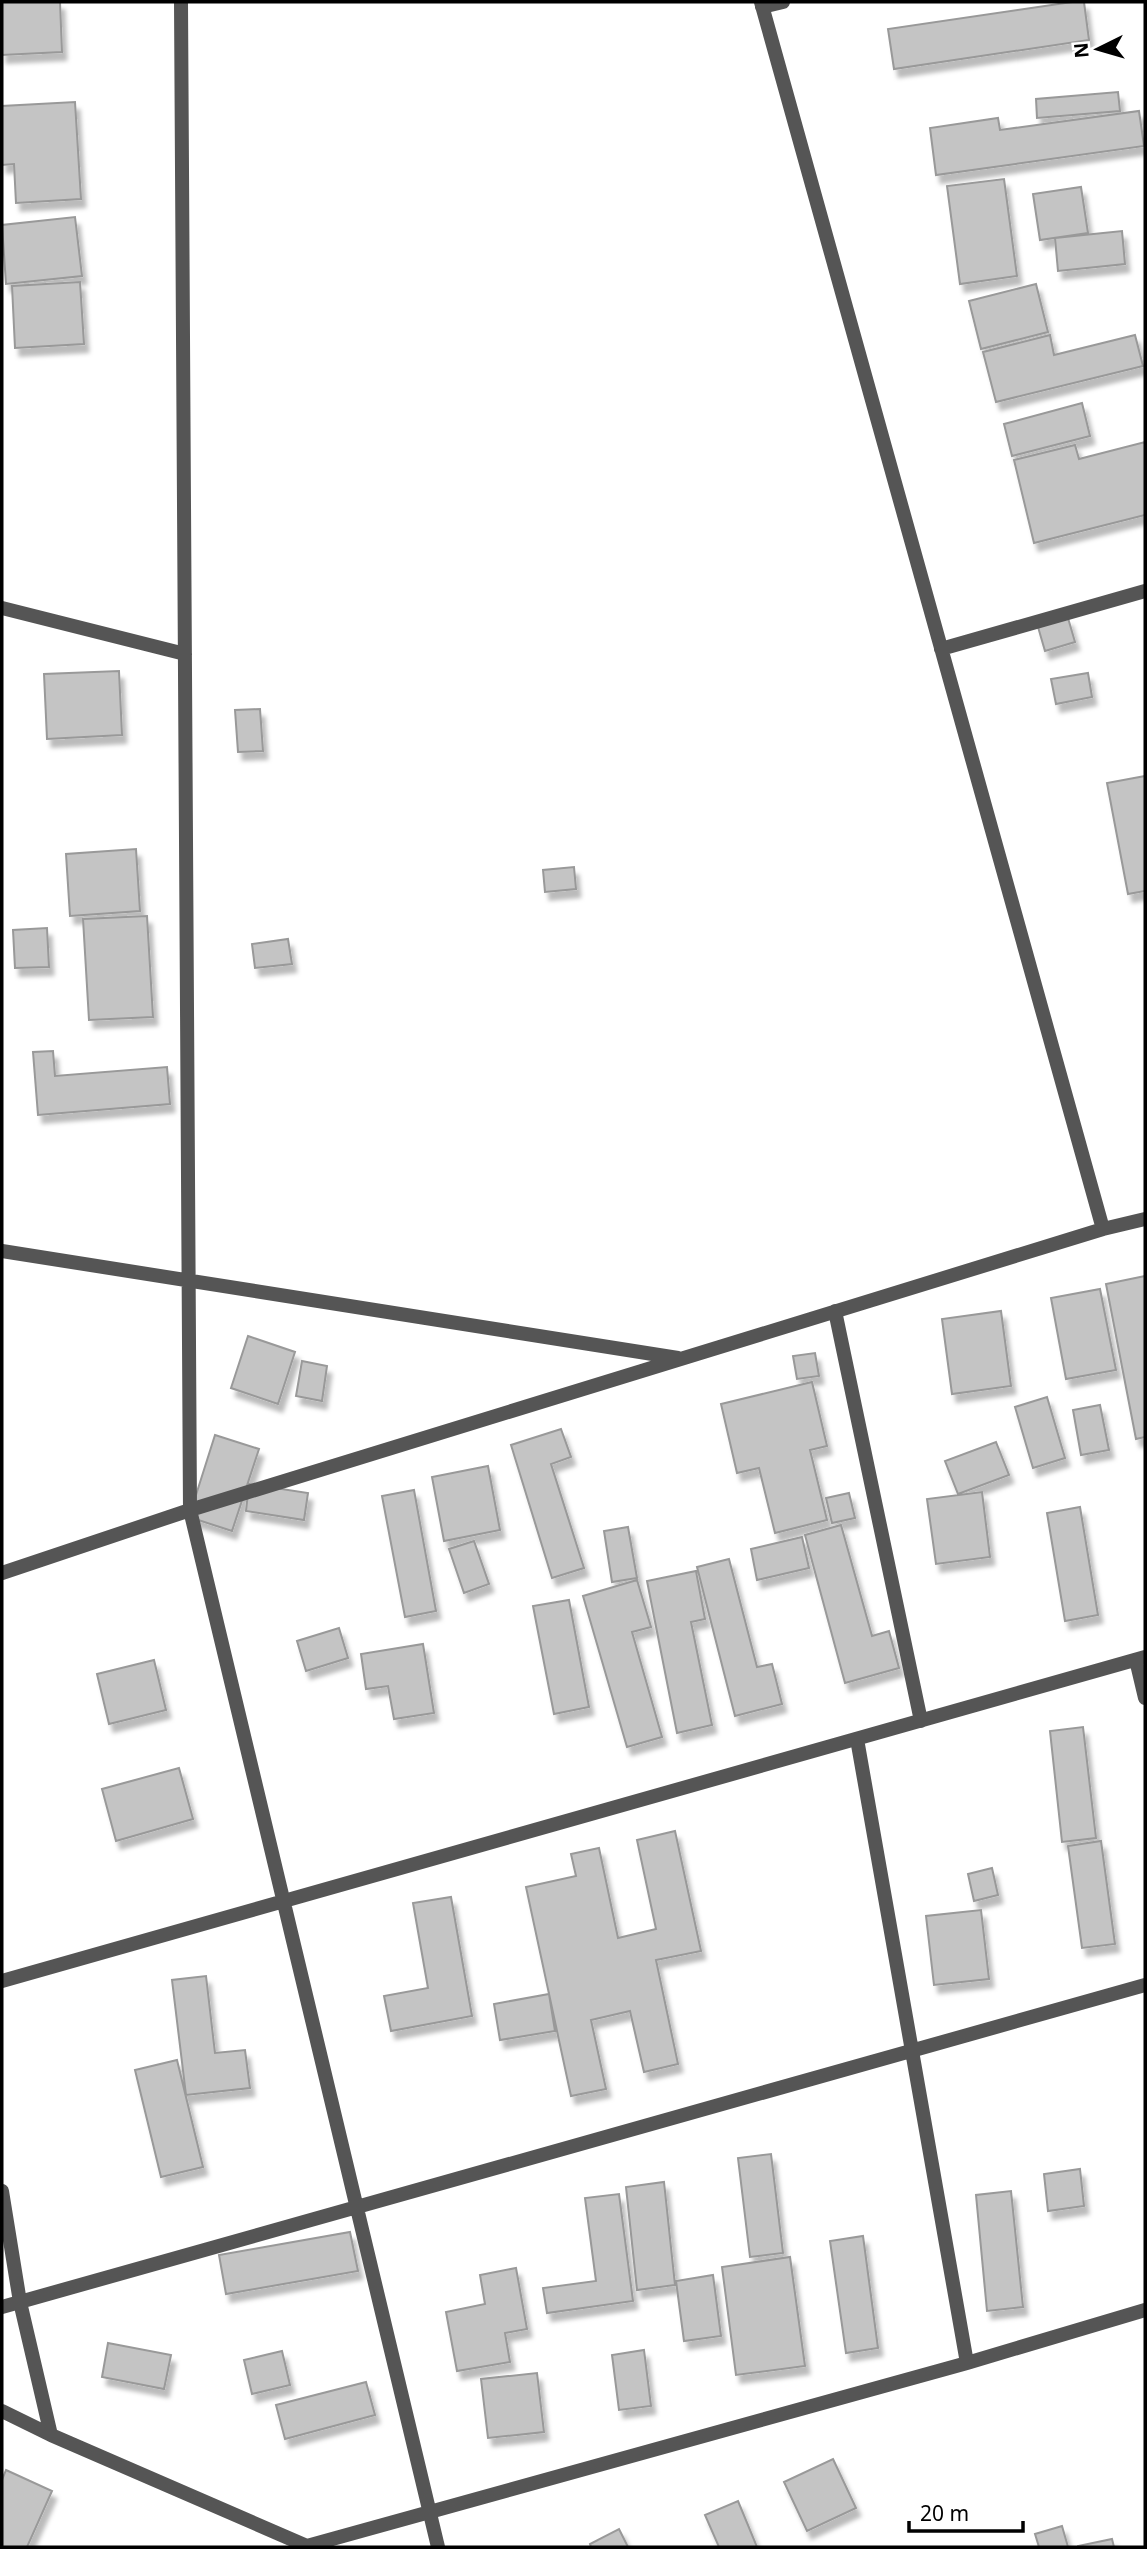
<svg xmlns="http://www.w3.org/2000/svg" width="1147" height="2549" font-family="'Noto Sans',sans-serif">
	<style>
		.building { fill: #c4c4c4; stroke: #999; stroke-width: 2; filter: url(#shadow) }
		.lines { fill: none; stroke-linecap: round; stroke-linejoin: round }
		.minor { stroke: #555; stroke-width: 14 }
	</style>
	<defs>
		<filter id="shadow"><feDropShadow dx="4.5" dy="8" stdDeviation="2" flood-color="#0004"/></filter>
	</defs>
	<rect width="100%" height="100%" fill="#fff"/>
	<path class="building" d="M 2,2 L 60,2 L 62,52 L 2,55 Z
		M 1072,2 L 1084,2 L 1089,40 L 894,69 L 888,29 Z
		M 1118,92 L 1120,111 L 1037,118 L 1036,99 Z
		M 75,102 L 81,199 L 16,203 L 14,164 L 2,165 L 2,106 Z
		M 1139,111 L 1144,146 L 936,175 L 930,128 L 998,118 L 1000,130 Z
		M 1004,179 L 1017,276 L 960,284 L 947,186 Z
		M 1081,187 L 1088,233 L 1040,240 L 1033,194 Z
		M 75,217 L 82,276 L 6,284 L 2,225 Z
		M 1122,231 L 1125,264 L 1058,271 L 1055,238 Z
		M 80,282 L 84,344 L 15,348 L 12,286 Z
		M 1036,284 L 1048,332 L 981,349 L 969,301 Z
		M 1050,335 L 1054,355 L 1135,335 L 1143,366 L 996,402 L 983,352 Z
		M 1082,403 L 1090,436 L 1012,456 L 1004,424 Z
		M 1145,442 L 1145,515 L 1034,543 L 1014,460 L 1075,445 L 1079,459 Z
		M 1068,618 L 1075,642 L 1045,651 L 1038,627 Z
		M 119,671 L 122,735 L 47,739 L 44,674 Z
		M 1088,673 L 1092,697 L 1056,704 L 1051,679 Z
		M 260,709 L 263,751 L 238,752 L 235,710 Z
		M 1145,776 L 1145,891 L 1128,894 L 1107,783 Z
		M 136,849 L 140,911 L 70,916 L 66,854 Z
		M 574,867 L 576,889 L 545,892 L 543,870 Z
		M 147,916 L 153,1017 L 89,1020 L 83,919 Z
		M 47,928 L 49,967 L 15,968 L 13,930 Z
		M 288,939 L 292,964 L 255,968 L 252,944 Z
		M 53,1051 L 55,1076 L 167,1067 L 170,1104 L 38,1115 L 33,1052 Z
		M 1145,1276 L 1145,1437 L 1136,1439 L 1106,1284 Z
		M 1100,1289 L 1116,1370 L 1066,1379 L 1051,1298 Z
		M 1001,1311 L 1011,1386 L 952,1394 L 942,1319 Z
		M 248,1336 L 295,1352 L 278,1404 L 231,1388 Z
		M 815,1353 L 819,1376 L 797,1379 L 793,1356 Z
		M 302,1361 L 327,1366 L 322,1401 L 296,1396 Z
		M 812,1382 L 827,1446 L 810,1450 L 827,1520 L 775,1533 L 759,1468 L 737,1473 L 721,1404 Z
		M 1047,1397 L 1065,1458 L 1033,1468 L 1015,1407 Z
		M 1100,1405 L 1109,1450 L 1081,1455 L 1073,1410 Z
		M 561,1429 L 571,1457 L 551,1464 L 584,1568 L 552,1578 L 511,1445 Z
		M 215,1435 L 259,1449 L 232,1531 L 189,1517 Z
		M 996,1442 L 1009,1475 L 958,1494 L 945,1461 Z
		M 488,1466 L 500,1530 L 444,1541 L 432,1477 Z
		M 249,1484 L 308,1493 L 304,1520 L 246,1511 Z
		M 414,1490 L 436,1611 L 405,1617 L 382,1496 Z
		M 982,1492 L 990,1557 L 936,1564 L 927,1499 Z
		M 849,1493 L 855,1518 L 832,1523 L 826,1498 Z
		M 1080,1507 L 1098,1615 L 1065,1621 L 1047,1513 Z
		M 841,1525 L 872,1636 L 889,1631 L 899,1668 L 845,1683 L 805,1535 Z
		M 628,1527 L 637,1578 L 612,1582 L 604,1531 Z
		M 802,1537 L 809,1568 L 757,1580 L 751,1549 Z
		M 474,1541 L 489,1584 L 464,1593 L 449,1549 Z
		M 729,1559 L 757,1667 L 772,1664 L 782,1704 L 735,1716 L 697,1567 Z
		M 696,1571 L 705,1619 L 691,1622 L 712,1725 L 677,1733 L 647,1581 Z
		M 637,1580 L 651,1627 L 632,1632 L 662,1737 L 627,1747 L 583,1596 Z
		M 569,1600 L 589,1707 L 554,1714 L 533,1606 Z
		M 339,1628 L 348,1658 L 306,1671 L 297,1641 Z
		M 423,1644 L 434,1713 L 394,1719 L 388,1686 L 366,1689 L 361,1654 Z
		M 154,1660 L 166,1710 L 109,1724 L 97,1674 Z
		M 1083,1727 L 1096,1838 L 1062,1842 L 1050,1731 Z
		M 179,1768 L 193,1819 L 116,1841 L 102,1789 Z
		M 675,1831 L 701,1951 L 656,1960 L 678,2064 L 644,2072 L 630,2011 L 591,2020 L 606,2089 L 571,2096 L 526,1887 L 576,1876 L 571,1854 L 599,1848 L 618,1938 L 656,1929 L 637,1840 Z
		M 1101,1841 L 1115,1944 L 1082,1948 L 1068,1846 Z
		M 992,1868 L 998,1895 L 974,1901 L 968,1874 Z
		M 451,1897 L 472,2016 L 391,2031 L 384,1996 L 428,1988 L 413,1903 Z
		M 981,1910 L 989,1979 L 934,1985 L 926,1916 Z
		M 206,1976 L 215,2053 L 245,2050 L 250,2088 L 186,2095 L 172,1980 Z
		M 549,1994 L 555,2031 L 500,2040 L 494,2004 Z
		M 177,2060 L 203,2167 L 161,2177 L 135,2070 Z
		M 771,2154 L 783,2253 L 750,2257 L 738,2158 Z
		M 1080,2169 L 1084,2206 L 1048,2211 L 1044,2174 Z
		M 664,2182 L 675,2285 L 637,2290 L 626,2187 Z
		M 1011,2191 L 1023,2307 L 987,2311 L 976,2195 Z
		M 619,2194 L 633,2301 L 547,2313 L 543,2288 L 596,2281 L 585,2198 Z
		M 350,2232 L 358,2271 L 226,2294 L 219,2255 Z
		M 863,2236 L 878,2348 L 846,2353 L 830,2241 Z
		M 790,2257 L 805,2366 L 736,2375 L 722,2267 Z
		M 516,2268 L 527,2329 L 505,2333 L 510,2362 L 457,2371 L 446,2312 L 485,2304 L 480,2275 Z
		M 713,2275 L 721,2336 L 684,2341 L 676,2281 Z
		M 108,2343 L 171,2355 L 164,2389 L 102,2377 Z
		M 644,2350 L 651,2406 L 619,2410 L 612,2355 Z
		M 282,2351 L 290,2385 L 252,2394 L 244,2360 Z
		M 537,2373 L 544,2432 L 488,2438 L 481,2379 Z
		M 366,2382 L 375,2415 L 285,2439 L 276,2405 Z
		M 833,2459 L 856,2508 L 807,2531 L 784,2482 Z
		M 6,2470 L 52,2491 L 27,2547 L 2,2547 L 2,2480 Z
		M 738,2501 L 757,2547 L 719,2547 L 705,2515 Z
		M 1062,2526 L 1068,2547 L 1039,2547 L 1035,2534 Z
		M 619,2529 L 628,2547 L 591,2547 L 590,2544 Z
		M 1112,2539 L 1114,2547 L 1078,2547 L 1078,2546 Z"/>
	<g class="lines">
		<path class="minor" d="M 181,2 L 190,1510 L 438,2547
			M 761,2 L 1103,1229
			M 762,7 L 783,2
			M 2,608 L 185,654
			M 941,649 L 1145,591
			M 2,1251 L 678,1358
			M 835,1311 L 921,1721
			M 2,1573 L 190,1510 L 1103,1229 L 1145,1219
			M 1136,1660 L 1145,1698
			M 857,1739 L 967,2363
			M 2,1981 L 1145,1657
			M 2,2191 L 20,2302 L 51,2435
			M 2,2307 L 1145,1985
			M 2,2411 L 51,2435 L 309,2547
			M 307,2546 L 967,2363 L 1145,2310"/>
	</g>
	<rect width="1147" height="2549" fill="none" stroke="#000000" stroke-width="7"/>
	<g transform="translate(1098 49) rotate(265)" stroke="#ffffff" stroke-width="5" paint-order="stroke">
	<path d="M0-5L12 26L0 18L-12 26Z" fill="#000000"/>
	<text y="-10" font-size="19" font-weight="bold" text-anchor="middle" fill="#000000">N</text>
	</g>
	<path d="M909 2521v10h114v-10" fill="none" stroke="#000000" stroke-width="3.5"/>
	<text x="920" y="2521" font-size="21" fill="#000000" stroke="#ffffff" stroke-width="5" paint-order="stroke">20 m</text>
</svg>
